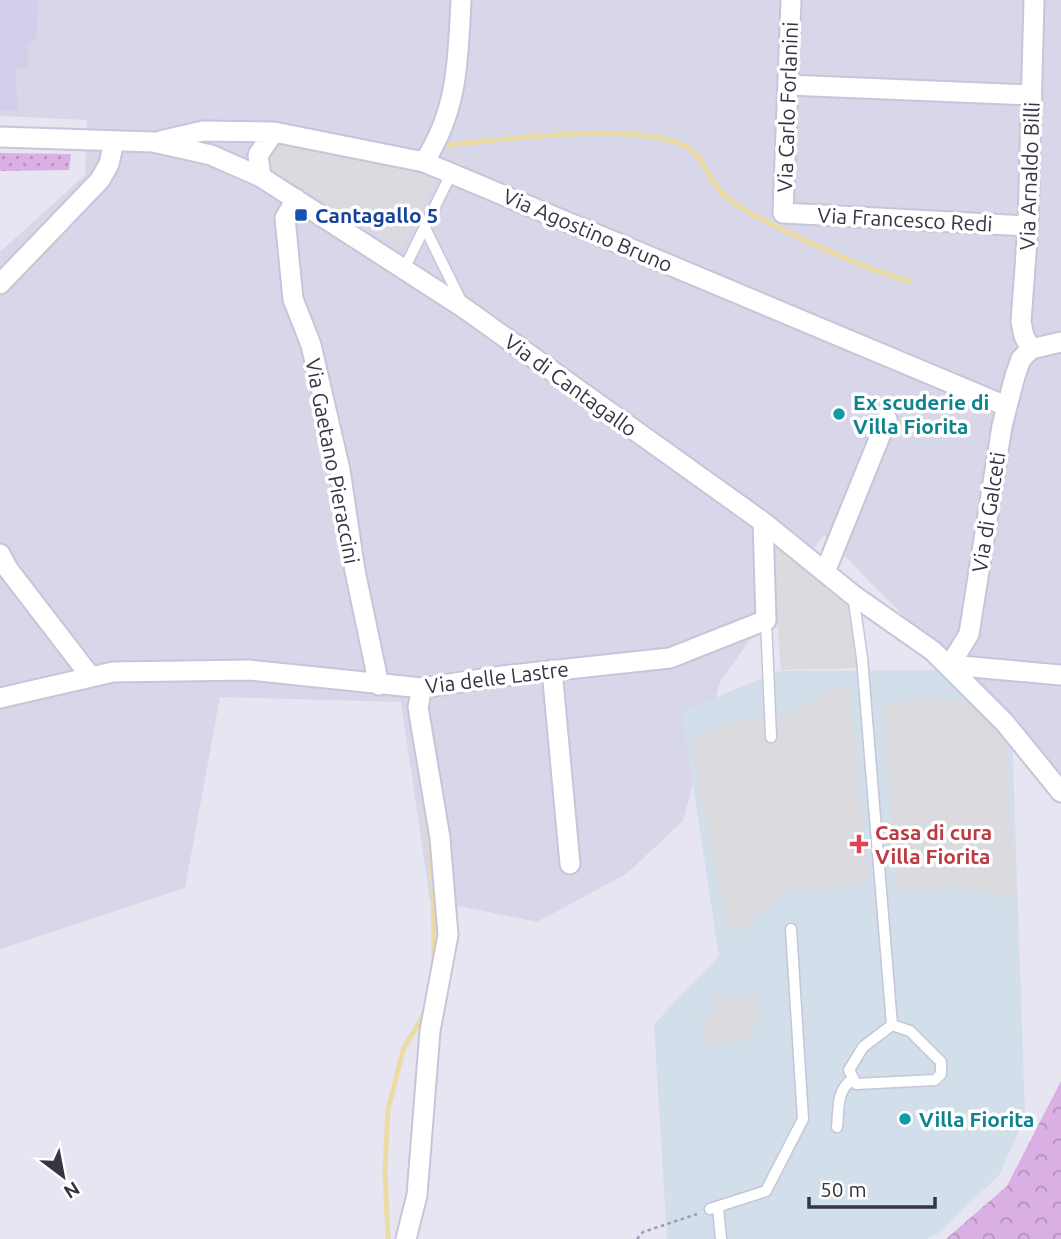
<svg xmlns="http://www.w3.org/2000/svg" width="1061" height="1239" font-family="Ubuntu,sans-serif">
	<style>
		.residential { fill: #d8d7e9 }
		.education { fill: #d1cfea }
		.medical { fill: #d2deea }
		.grass { fill: url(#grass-dots) }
		.forest { fill: url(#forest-crowns) }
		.parking { fill: #dadadf }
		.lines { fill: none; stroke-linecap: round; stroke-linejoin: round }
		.stream { stroke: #ebdba4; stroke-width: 5 }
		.service-casing { stroke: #c6c5da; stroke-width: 13 }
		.minor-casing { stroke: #c6c5da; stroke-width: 23 }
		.path { stroke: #9a9abd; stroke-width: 2.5; stroke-dasharray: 3.5 3.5; stroke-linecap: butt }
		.service { stroke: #fff; stroke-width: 10 }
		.minor { stroke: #fff; stroke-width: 19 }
		.transit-dot { fill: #1a4fb4; stroke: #fff; stroke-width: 2.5 }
		.culture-dot { fill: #0f9aa8; stroke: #fff; stroke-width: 2.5 }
		.health-dot { fill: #e0444e; stroke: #fff; stroke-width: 2.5 }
		.labels { text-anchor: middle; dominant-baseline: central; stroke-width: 7; stroke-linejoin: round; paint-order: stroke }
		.street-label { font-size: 21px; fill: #353543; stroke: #fff }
		.transit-label { font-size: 21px; font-weight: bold; fill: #164399; stroke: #fff; text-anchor: start }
		.culture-label { font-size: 21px; font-weight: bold; fill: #0d838f; stroke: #fff; text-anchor: start }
		.health-label { font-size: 21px; font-weight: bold; fill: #be3a42; stroke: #fff; text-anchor: start }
	</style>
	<defs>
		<pattern id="grass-dots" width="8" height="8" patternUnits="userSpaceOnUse" patternTransform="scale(1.75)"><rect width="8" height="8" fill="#dab0e4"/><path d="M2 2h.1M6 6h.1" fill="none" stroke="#b290ba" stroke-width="1.8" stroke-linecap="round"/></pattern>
		<pattern id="forest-crowns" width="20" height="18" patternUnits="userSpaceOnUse" patternTransform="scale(1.75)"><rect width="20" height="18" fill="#dab0e4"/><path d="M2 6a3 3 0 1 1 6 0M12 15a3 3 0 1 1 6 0" fill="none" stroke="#b290ba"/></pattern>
	</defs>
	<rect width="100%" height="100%" fill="#e6e5f1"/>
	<path class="residential" d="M 0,0 L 1061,0 L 1061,791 L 970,683 L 824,535 L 720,682 L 683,821 L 626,874 L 537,922 L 430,900 L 401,702 L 220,697 L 185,888 L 0,949 L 0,252 L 85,175 L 87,120 L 0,116 Z"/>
	<path class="education" d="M 0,0 L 38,0 L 36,41 L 28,42 L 28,67 L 15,69 L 18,111 L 0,111 Z"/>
	<path class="medical" d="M 944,670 L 1012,732 L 1025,1118 L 999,1175 L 938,1233 L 927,1239 L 667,1239 L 654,1024 L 719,956 L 682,712 L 779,671 Z"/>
	<path class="grass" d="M 0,153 L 71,154 L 69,170 L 0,171 Z"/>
	<path class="forest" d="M 1061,1081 L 1061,1239 L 946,1239 L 1007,1186 Z"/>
	<path class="parking" d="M 275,142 L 328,151 L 435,178 L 403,248 L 265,166 Z
		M 771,542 L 849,600 L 857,668 L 781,670 Z
		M 850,688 L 868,882 L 813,890 L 800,887 L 782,892 L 743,929 L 733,932 L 726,924 L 691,742 L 727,722 L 798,711 L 831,690 Z
		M 929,698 L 982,705 L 1004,725 L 1016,894 L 1009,898 L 958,886 L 933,891 L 898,889 L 882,704 Z
		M 757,994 L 760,1026 L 751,1027 L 752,1040 L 705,1045 L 702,1016 L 714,1015 L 713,998 Z"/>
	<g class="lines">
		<path class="stream" d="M 449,145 C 505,139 639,121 687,147 C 705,157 709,183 726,197 C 749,215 774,225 800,238 C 837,255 870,270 909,281
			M 427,814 L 433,881 L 434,962
			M 388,1239 L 385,1170 L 388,1110 L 403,1050 L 425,1012"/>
		<g class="service-casing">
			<path id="service" d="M 425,228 L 462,303
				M 405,267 L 452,172
				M 853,595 L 862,658 L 892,1025
				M 766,620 L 771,737
				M 892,1025 L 910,1031 L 941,1062 L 941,1074 L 935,1080 L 856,1084 L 849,1070 L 863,1047 Z
				M 837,1127 C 839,1109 836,1090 853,1079
				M 718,1207 L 721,1239
				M 710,1209 L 766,1191 L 803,1119 L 791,929"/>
		</g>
		<g class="minor-casing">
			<path id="minor" d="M 791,0 L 783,213 L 1028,226
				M 788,85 L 1032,95
				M 0,137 L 153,142 L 211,155 L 261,177 L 464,308 L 763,522 L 853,595 L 933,651 L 1005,723 L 1061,792
				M 160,141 L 203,131 L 274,132 L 424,162 L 1006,406
				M 424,162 C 458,110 458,60 461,0
				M 261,177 L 258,155 L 274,132
				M 296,199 L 285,218 L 293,299 L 311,345 L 340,470 L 355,571 L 379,685
				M 0,284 L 100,180 L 109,164 L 114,141
				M 1031,349 L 1024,336 L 1021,322 L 1028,226 L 1034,0
				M 0,554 L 8,569 L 91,677
				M 825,572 L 887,419
				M 950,665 L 969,634 L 1002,426 L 1015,376 L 1021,359 L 1031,349 L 1061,342
				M 950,665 L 1061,675
				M 552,670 L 570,864
				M 0,698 L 113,672 L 249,670 L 422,688 L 502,676 L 670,658 L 766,620 L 763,522
				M 406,1239 L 417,1195 L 430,1031 L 448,935 L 440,838 L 418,707 L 422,688"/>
		</g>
		<path class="path" d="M 637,1239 L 643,1232 L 697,1214"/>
		<use href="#service" class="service"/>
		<use href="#minor" class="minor"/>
	</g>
	<rect class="transit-dot" x="294" y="208" width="14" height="14" rx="3.5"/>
	<g class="culture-dot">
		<circle cx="839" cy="414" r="7"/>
		<circle cx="905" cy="1119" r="7"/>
	</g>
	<path class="health-dot" d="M855.5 833.5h7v7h7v7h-7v7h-7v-7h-7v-7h7z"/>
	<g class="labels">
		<g class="street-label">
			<text transform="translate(787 107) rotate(-88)">Via Carlo Forlanini</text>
			<text transform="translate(1029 176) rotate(-88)">Via Arnaldo Billi</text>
			<text transform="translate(905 219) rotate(3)">Via Francesco Redi</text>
			<text transform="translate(588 230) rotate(23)">Via Agostino Bruno</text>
			<text transform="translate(571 385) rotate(36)">Via di Cantagallo</text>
			<text transform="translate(333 461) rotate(79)">Via Gaetano Pieraccini</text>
			<text transform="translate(988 512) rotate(-81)">Via di Galceti</text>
			<text transform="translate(497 677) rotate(-7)">Via delle Lastre</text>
		</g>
		<g class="transit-label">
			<text x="315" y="215">Cantagallo 5</text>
		</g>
		<g class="culture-label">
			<text x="853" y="402">Ex scuderie di<tspan x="853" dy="24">Villa Fiorita</tspan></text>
			<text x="919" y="1119">Villa Fiorita</text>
		</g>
		<g class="health-label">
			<text x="875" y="832">Casa di cura<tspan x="875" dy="24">Villa Fiorita</tspan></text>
		</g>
	</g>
	<g transform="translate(63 1176) rotate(148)" stroke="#ffffff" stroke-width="5" paint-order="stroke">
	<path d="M0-5L12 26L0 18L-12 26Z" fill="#353543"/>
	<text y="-10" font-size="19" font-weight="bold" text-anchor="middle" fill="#353543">N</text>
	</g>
	<path d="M809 1197v10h126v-10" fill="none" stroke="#353543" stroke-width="3.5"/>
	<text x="820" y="1197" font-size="21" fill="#353543" stroke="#ffffff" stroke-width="5" paint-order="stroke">50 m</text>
</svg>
